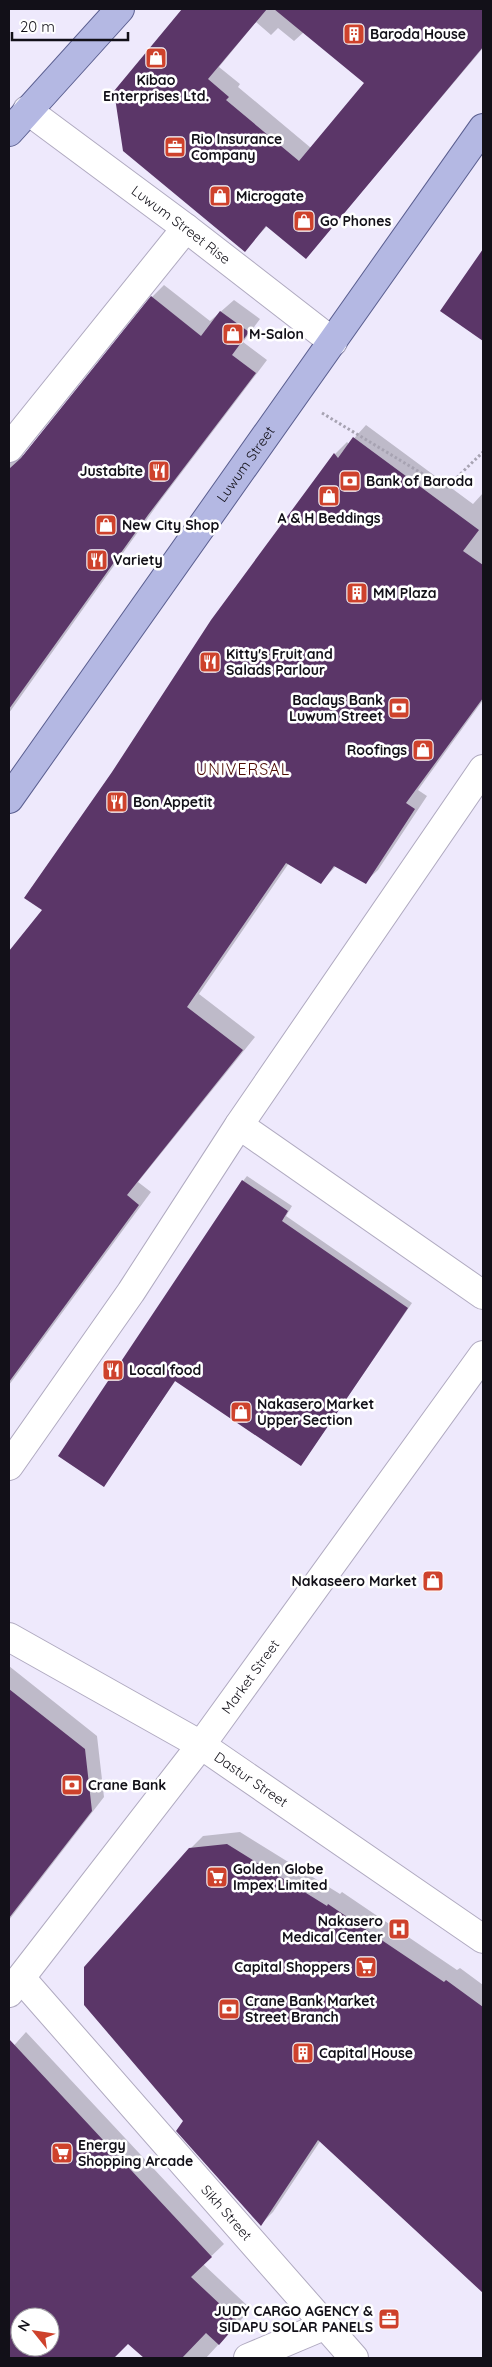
<svg xmlns="http://www.w3.org/2000/svg" width="492" height="2367" font-family="Quicksand,sans-serif">
	<style>
		.shadow { fill: #0003; fill-rule: evenodd }
		.building { fill: #5b3668; fill-rule: evenodd }
		.lines { fill: none; stroke-linecap: round; stroke-linejoin: round }
		.minor-casing { stroke: #b0aac0; stroke-width: 30 }
		.major-casing { stroke: #5b5f90; stroke-width: 30 }
		.path { stroke: #a7a3b2; stroke-width: 3; stroke-dasharray: 2.5 2.5; stroke-linecap: butt }
		.minor { stroke: #fff; stroke-width: 28 }
		.major { stroke: #b4b8e3; stroke-width: 28 }
		.labels { text-anchor: middle; dominant-baseline: central; stroke-width: 5; stroke-linejoin: round; paint-order: stroke }
		.poi-label { font-size: 14px; font-weight: bold; fill: #121018; stroke: #fff; text-anchor: start }
		.street-label { font-size: 14px; fill: #121018; stroke: #fff }
		.quarter-label { font-size: 16px; letter-spacing: 1px; fill: #4f0c03; stroke: #fff }
	</style>
	<rect width="100%" height="100%" fill="#eee9fc"/>
	<path class="shadow" d="M 184,9 L 483,9 L 483,48 L 306,258 L 268,225 L 244,251 L 115,92 ZM 256,22 L 271,35 L 278,28 L 294,41 L 304,32 L 365,83 L 311,148 L 238,87 L 240,84 L 219,67 Z
		M 483,252 L 483,339 L 442,311 Z
		M 164,285 L 210,321 L 234,300 L 260,319 L 243,342 L 267,360 L 160,501 L 9,713 L 9,444 L 11,448 L 24,455 L 152,297 Z
		M 366,425 L 473,504 L 483,493 L 483,700 L 418,790 L 427,796 L 378,870 L 365,882 L 336,866 L 320,883 L 289,863 L 199,994 L 255,1037 L 138,1182 L 151,1192 L 9,1385 L 9,953 L 43,910 L 335,454 L 347,442 L 349,444 Z
		M 247,1176 L 292,1206 L 286,1216 L 412,1303 L 301,1465 L 176,1380 L 104,1485 L 243,1181 Z
		M 9,1666 L 97,1736 L 104,1797 L 9,1920 Z
		M 240,1832 L 340,1894 L 342,1892 L 457,1970 L 460,1968 L 483,1985 L 483,2291 L 321,2140 L 273,2212 L 261,2224 L 184,2121 L 190,1849 L 203,1836 Z
		M 26,2032 L 224,2244 L 203,2264 L 251,2309 L 206,2358 L 146,2358 L 128,2342 L 112,2358 L 9,2358 L 9,2051 ZM 20,2317 L 50,2317 L 50,2347 L 20,2347 Z"/>
	<path class="building" d="M 182,9 L 267,9 L 208,79 L 229,97 L 226,100 L 299,161 L 364,83 L 274,9 L 483,9 L 483,47 L 306,259 L 266,226 L 245,252 L 123,151 L 114,91 Z
		M 483,249 L 483,341 L 440,311 Z
		M 151,296 L 201,336 L 220,311 L 249,332 L 232,355 L 256,373 L 148,515 L 9,709 L 9,469 L 21,458 Z
		M 353,437 L 479,530 L 463,551 L 483,565 L 483,698 L 406,803 L 415,809 L 366,884 L 334,866 L 321,884 L 286,863 L 187,1007 L 243,1050 L 127,1195 L 139,1205 L 9,1382 L 9,951 L 42,910 L 24,898 L 112,772 L 211,620 L 334,453 L 338,458 Z
		M 242,1180 L 288,1211 L 282,1221 L 408,1308 L 301,1466 L 175,1381 L 104,1487 L 58,1456 Z
		M 9,1689 L 85,1749 L 92,1811 L 9,1918 Z
		M 227,1844 L 327,1906 L 328,1904 L 444,1982 L 446,1980 L 483,2007 L 483,2293 L 318,2140 L 261,2226 L 176,2131 L 183,2121 L 84,2005 L 84,1967 L 189,1848 Z
		M 9,2039 L 212,2257 L 191,2277 L 239,2322 L 219,2345 L 206,2333 L 182,2358 L 144,2358 L 128,2344 L 114,2358 L 9,2358 ZM 20,2317 L 50,2317 L 50,2347 L 20,2347 Z"/>
	<g class="lines">
		<g class="minor-casing">
			<g id="minor">
				<path id="s1" d="M 27,110 L 186,228 L 333,342"/>
				<path d="M 9,448 L 186,228"/>
				<path d="M 239,1125 L 483,1295"/>
				<path d="M 9,1466 L 131,1292 L 239,1125 L 483,769"/>
				<path id="s2" d="M 9,1637 L 201,1745 L 483,1939"/>
				<path id="s3" d="M 21,1978 L 354,2358"/>
				<path id="s4" d="M 9,1993 L 201,1745 L 483,1355"/>
				<path d="M 248,2358 L 326,2325"/>
			</g>
		</g>
		<g class="major-casing">
			<g id="major">
				<path d="M 9,132 L 120,9"/>
				<path id="s5" d="M 9,799 L 483,128"/>
			</g>
		</g>
		<path class="path" d="M 322,413 L 446,488 L 483,452"/>
		<use href="#minor" class="minor"/>
		<use href="#major" class="major"/>
	</g>
	<defs>
		<g id="building-square" transform="scale(1.125)"><rect x="-9" y="-9" width="18" height="18" rx="4" fill="#ce422c" stroke="#fff"/><path d="M-4-6H4V6H1V3H-1V6H-4ZM-2.5-4.3h1.7v1.8h-1.7ZM.8-4.3h1.7v1.8H.8ZM-2.5-1h1.7V.8h-1.7ZM.8-1h1.7V.8H.8Z" fill="#fff"/></g>
		<g id="shop-square" transform="scale(1.125)"><rect x="-9" y="-9" width="18" height="18" rx="4" fill="#ce422c" stroke="#fff"/><path d="M-5-2.5h2.3a2.7 3.5 0 0 1 5.4 0H5L5.5 6h-11ZM-1.5-2.5h3a1.5 2.3 0 0 0-3 0Z" fill="#fff"/></g>
		<g id="office-square" transform="scale(1.125)"><rect x="-9" y="-9" width="18" height="18" rx="4" fill="#ce422c" stroke="#fff"/><path d="M-6-3h4V-5.5h4V-3h4V5H-6ZM-1-4.5V-3h2v-1.5ZM-6 0V1H6V0Z" fill="#fff"/></g>
		<g id="restaurant-square" transform="scale(1.125)"><rect x="-9" y="-9" width="18" height="18" rx="4" fill="#ce422c" stroke="#fff"/><path d="M-5-6h1v4h1v-4h1v4h1v-4h1v5L-1.5 .5V6h-2V.5L-5-1ZM5-6V6H3V1.5H1.5Q1.5-4 5-6Z" fill="#fff"/></g>
		<g id="bank-square" transform="scale(1.125)"><rect x="-9" y="-9" width="18" height="18" rx="4" fill="#ce422c" stroke="#fff"/><path d="M-6-4H6V4H-6ZM0-2.3a2.3 2.3 0 1 0 0 4.6a2.3 2.3 0 1 0 0-4.6Z" fill="#fff"/></g>
		<g id="supermarket-square" transform="scale(1.125)"><rect x="-9" y="-9" width="18" height="18" rx="4" fill="#ce422c" stroke="#fff"/><path d="M-6-5.5h2.5l.6 2H6L4.5 2H-2.5L-4.4-4H-6ZM-1.5 3.2a1.3 1.3 0 1 0 .1 0ZM3 3.2a1.3 1.3 0 1 0 .1 0Z" fill="#fff"/></g>
		<g id="hospital-square" transform="scale(1.125)"><rect x="-9" y="-9" width="18" height="18" rx="4" fill="#ce422c" stroke="#fff"/><path d="M-5-5h3v3.5h4V-5h3V5h-3V1.5h-4V5h-3Z" fill="#fff"/></g>
	</defs>
	<g fill-rule="evenodd">
		<use href="#building-square" x="354" y="34"/>
		<use href="#shop-square" x="156" y="58"/>
		<use href="#office-square" x="175" y="147"/>
		<use href="#shop-square" x="220" y="196"/>
		<use href="#shop-square" x="304" y="221"/>
		<use href="#shop-square" x="233" y="334"/>
		<use href="#restaurant-square" x="159" y="471"/>
		<use href="#bank-square" x="350" y="481"/>
		<use href="#shop-square" x="329" y="496"/>
		<use href="#shop-square" x="106" y="525"/>
		<use href="#restaurant-square" x="97" y="560"/>
		<use href="#building-square" x="357" y="593"/>
		<use href="#restaurant-square" x="210" y="662"/>
		<use href="#bank-square" x="399" y="708"/>
		<use href="#shop-square" x="423" y="750"/>
		<use href="#restaurant-square" x="117" y="802"/>
		<use href="#restaurant-square" x="113" y="1370"/>
		<use href="#shop-square" x="241" y="1412"/>
		<use href="#shop-square" x="433" y="1581"/>
		<use href="#bank-square" x="72" y="1785"/>
		<use href="#supermarket-square" x="217" y="1877"/>
		<use href="#hospital-square" x="399" y="1929"/>
		<use href="#supermarket-square" x="366" y="1967"/>
		<use href="#bank-square" x="229" y="2009"/>
		<use href="#building-square" x="303" y="2053"/>
		<use href="#supermarket-square" x="62" y="2153"/>
		<use href="#office-square" x="389" y="2319"/>
	</g>
	<g class="labels">
		<g class="poi-label">
			<text x="370" y="34">Baroda House</text>
			<text x="156" y="80" text-anchor="middle">Kibao<tspan x="156" dy="16">Enterprises Ltd.</tspan></text>
			<text x="191" y="139">Rio Insurance<tspan x="191" dy="16">Company</tspan></text>
			<text x="236" y="196">Microgate</text>
			<text x="320" y="221">Go Phones</text>
			<text x="249" y="334">M-Salon</text>
			<text x="143" y="471" text-anchor="end">Justabite</text>
			<text x="366" y="481">Bank of Baroda</text>
			<text x="329" y="518" text-anchor="middle">A &amp; H Beddings</text>
			<text x="122" y="525">New City Shop</text>
			<text x="113" y="560">Variety</text>
			<text x="373" y="593">MM Plaza</text>
			<text x="226" y="654">Kitty's Fruit and<tspan x="226" dy="16">Salads Parlour</tspan></text>
			<text x="383" y="700" text-anchor="end">Baclays Bank<tspan x="383" dy="16">Luwum Street</tspan></text>
			<text x="407" y="750" text-anchor="end">Roofings</text>
			<text x="133" y="802">Bon Appetit</text>
			<text x="129" y="1370">Local food</text>
			<text x="257" y="1404">Nakasero Market<tspan x="257" dy="16">Upper Section</tspan></text>
			<text x="417" y="1581" text-anchor="end">Nakaseero Market</text>
			<text x="88" y="1785">Crane Bank</text>
			<text x="233" y="1869">Golden Globe<tspan x="233" dy="16">Impex Limited</tspan></text>
			<text x="383" y="1921" text-anchor="end">Nakasero<tspan x="383" dy="16">Medical Center</tspan></text>
			<text x="350" y="1967" text-anchor="end">Capital Shoppers</text>
			<text x="245" y="2001">Crane Bank Market<tspan x="245" dy="16">Street Branch</tspan></text>
			<text x="319" y="2053">Capital House</text>
			<text x="78" y="2145">Energy<tspan x="78" dy="16">Shopping Arcade</tspan></text>
			<text x="373" y="2311" text-anchor="end">JUDY CARGO AGENCY &amp;<tspan x="373" dy="16">SIDAPU SOLAR PANELS</tspan></text>
		</g>
		<g class="street-label">
			<text stroke="none"><textPath href="#s1" startOffset="192">Luwum Street Rise</textPath></text>
			<text stroke="none"><textPath href="#s5" startOffset="410">Luwum Street</textPath></text>
			<text stroke="none"><textPath href="#s4" startOffset="398">Market Street</textPath></text>
			<text stroke="none"><textPath href="#s2" startOffset="281">Dastur Street</textPath></text>
			<text stroke="none"><textPath href="#s3" startOffset="312">Sikh Street</textPath></text>
		</g>
		<g class="quarter-label">
			<text x="243" y="769">UNIVERSAL</text>
		</g>
	</g>
	<rect width="492" height="2367" fill="none" stroke="#121018" stroke-width="20"/>
	<g transform="translate(35 2332) rotate(300)"><circle r="24" fill="#ffffff" stroke="#a09fa3"/>
	<path d="M0-4L9 19L0 12L-9 19Z" fill="#ce422c"/>
	<text y="-8" font-size="14" font-weight="bold" text-anchor="middle" fill="#121018">N</text>
	</g>
	<path d="M12 32v8h116v-8" fill="none" stroke="#121018" stroke-width="2.5"/>
	<text x="20" y="32" font-size="15" fill="#121018" stroke="#ffffff" stroke-width="4" paint-order="stroke">20 m</text>
</svg>
